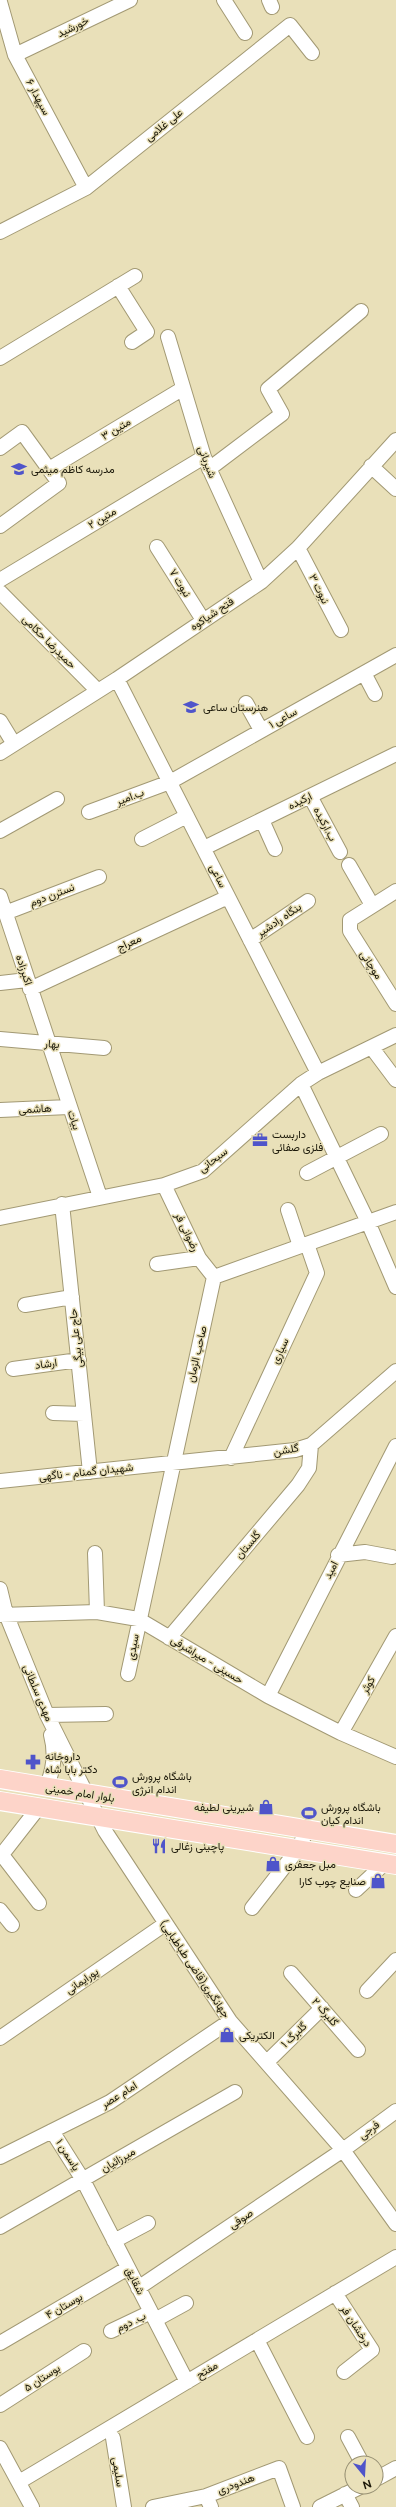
<svg xmlns="http://www.w3.org/2000/svg" width="396" height="2507" font-family="Figtree,Vazirmatn,sans-serif">
	<style>
		.lines { fill: none; stroke-linecap: round; stroke-linejoin: round }
		.minor-casing { stroke: #a29974; stroke-width: 16 }
		.major-casing { stroke: #fff; stroke-width: 20 }
		.minor { stroke: #fff; stroke-width: 14 }
		.major { stroke: #fdd4c9; stroke-width: 18 }
		.labels { text-anchor: middle; dominant-baseline: central; stroke-width: 3; stroke-linejoin: round; paint-order: stroke }
		.street-label { font-size: 11px; fill: #1c190a; stroke: #e9e0b9 }
		.poi-label { font-size: 11px; fill: #1c190a; stroke: #e9e0b9; text-anchor: start }
	</style>
	<rect width="100%" height="100%" fill="#e9e0b9"/>
	<g class="lines">
		<g class="minor-casing">
			<path id="minor" d="M 224,0 L 245,33
				M 269,0 L 272,7
				M 0,2 L 15,55 L 86,188
				M 15,55 L 130,0
				M 0,232 L 86,188 L 290,25 L 312,53
				M 118,286 L 147,332 L 132,342
				M 168,337 L 204,457 L 261,582
				M 0,358 L 135,276
				M 0,448 L 22,432 L 59,483 L 0,526
				M 371,466 L 396,489
				M 49,469 L 182,389
				M 209,469 L 282,414 L 268,389 L 361,311
				M 157,547 L 203,620
				M 298,548 L 341,630
				M 0,580 L 204,457
				M 0,592 L 98,691
				M 364,673 L 375,694
				M 117,679 L 318,1073
				M 246,703 L 261,730
				M 0,721 L 14,744
				M 0,753 L 117,679 L 261,582 L 298,548 L 396,440
				M 310,796 L 340,852
				M 89,812 L 170,782 L 396,655
				M 262,820 L 275,849
				M 0,831 L 57,799
				M 142,839 L 187,816
				M 204,848 L 396,754
				M 349,865 L 372,905
				M 396,891 L 350,920 L 350,931 L 396,1004
				M 0,896 L 100,1197
				M 5,913 L 99,877
				M 250,940 L 308,901
				M 0,983 L 27,980
				M 30,989 L 228,897
				M 0,1039 L 104,1048
				M 372,1048 L 396,1080
				M 301,1084 L 368,1222 L 396,1287
				M 0,1110 L 69,1107
				M 307,1173 L 381,1134
				M 164,1185 L 199,1258 L 214,1277
				M 62,1204 L 90,1472
				M 288,1210 L 300,1246
				M 0,1218 L 164,1185 L 203,1171 L 301,1084 L 318,1073 L 396,1035
				M 157,1264 L 199,1258
				M 214,1277 L 396,1212
				M 25,1305 L 72,1297
				M 13,1369 L 79,1360
				M 53,1413 L 84,1414
				M 231,1458 L 317,1273 L 307,1244
				M 0,1481 L 295,1450 L 311,1445 L 396,1371
				M 95,1553 L 97,1612
				M 338,1555 L 365,1552 L 392,1557
				M 0,1589 L 6,1614 L 47,1715 L 105,1831 L 230,2021 L 343,2150 L 396,2224
				M 0,1615 L 97,1612 L 138,1619 L 268,1696 L 341,1733 L 396,1757
				M 169,1638 L 298,1485 L 309,1468 L 311,1445
				M 128,1674 L 214,1277
				M 268,1696 L 396,1446
				M 47,1715 L 106,1714
				M 341,1733 L 396,1636
				M 46,1787 C 54,1770 56,1754 51,1735
				M 2,1855 L 39,1903
				M 0,1857 L 39,1807
				M 356,1890 L 385,1863
				M 252,1908 L 298,1849 L 307,1830
				M 0,1910 L 12,1925
				M 291,1973 L 358,2050
				M 367,1991 L 396,1960
				M 0,2038 L 165,1924
				M 267,2062 L 322,2008
				M 52,2131 L 83,2180 L 187,2382
				M 0,2157 L 110,2102 L 230,2021
				M 0,2227 L 235,2092
				M 114,2241 L 148,2223
				M 138,2288 L 343,2150 L 396,2111
				M 335,2293 L 372,2350 L 344,2372
				M 155,2320 L 186,2303
				M 111,2331 L 151,2312
				M 257,2340 L 307,2437
				M 0,2343 L 128,2268
				M 0,2405 L 84,2351
				M 348,2437 L 362,2463
				M 113,2438 L 124,2507
				M 0,2448 L 32,2507
				M 376,2479 L 396,2468
				M 19,2482 L 396,2257
				M 345,2494 L 352,2507
				M 206,2496 L 211,2507
				M 153,2507 L 206,2496 L 279,2468 L 293,2507
				M 320,2507 L 360,2487"/>
		</g>
		<g class="major-casing">
			<path id="major" d="M 0,1779 L 396,1844
				M 0,1801 L 396,1865"/>
		</g>
		<use href="#minor" class="minor"/>
		<use href="#major" class="major"/>
	</g>
	<defs>
		<g id="school-bare" transform="scale(1.2)"><path d="M0-5L7-2L0 1L-7-2ZM-4 1L0 2.5L4 1V4Q0 6-4 4Z" fill="#4f54ca" stroke="#e9e0b9" stroke-width="2.5" paint-order="stroke"/></g>
		<g id="office-bare" transform="scale(1.2)"><path d="M-6-3h4V-5.5h4V-3h4V5H-6ZM-1-4.5V-3h2v-1.5ZM-6 0V1H6V0Z" fill="#4f54ca" stroke="#e9e0b9" stroke-width="2.5" paint-order="stroke"/></g>
		<g id="pharmacy-bare" transform="scale(1.2)"><path d="M-2-6h4v4h4v4h-4v4h-4v-4h-4v-4h4Z" fill="#4f54ca" stroke="#e9e0b9" stroke-width="2.5" paint-order="stroke"/></g>
		<g id="stadium-bare" transform="scale(1.2)"><path d="M0-5a6.5 5 0 1 0 0 10a6.5 5 0 1 0 0-10ZM-3.5-1.8h7v3.6h-7Z" fill="#4f54ca" stroke="#e9e0b9" stroke-width="2.5" paint-order="stroke"/></g>
		<g id="shop-bare" transform="scale(1.2)"><path d="M-5-2.5h2.3a2.7 3.5 0 0 1 5.4 0H5L5.5 6h-11ZM-1.5-2.5h3a1.5 2.3 0 0 0-3 0Z" fill="#4f54ca" stroke="#e9e0b9" stroke-width="2.5" paint-order="stroke"/></g>
		<g id="restaurant-bare" transform="scale(1.2)"><path d="M-5-6h1v4h1v-4h1v4h1v-4h1v5L-1.5 .5V6h-2V.5L-5-1ZM5-6V6H3V1.5H1.5Q1.5-4 5-6Z" fill="#4f54ca" stroke="#e9e0b9" stroke-width="2.5" paint-order="stroke"/></g>
	</defs>
	<g fill-rule="evenodd">
		<use href="#school-bare" x="19" y="469"/>
		<use href="#school-bare" x="191" y="707"/>
		<use href="#office-bare" x="260" y="1140"/>
		<use href="#pharmacy-bare" x="33" y="1762"/>
		<use href="#stadium-bare" x="120" y="1782"/>
		<use href="#shop-bare" x="266" y="1807"/>
		<use href="#stadium-bare" x="309" y="1813"/>
		<use href="#restaurant-bare" x="159" y="1846"/>
		<use href="#shop-bare" x="273" y="1864"/>
		<use href="#shop-bare" x="378" y="1881"/>
		<use href="#shop-bare" x="227" y="2035"/>
	</g>
	<g class="labels">
		<g class="street-label">
			<text transform="translate(73 27) rotate(-26)">خورشید</text>
			<text transform="translate(38 97) rotate(62)">سپهدار ۶</text>
			<text transform="translate(164 125) rotate(-39)">علی غلامی</text>
			<text transform="translate(116 429) rotate(-31)">متین ۳</text>
			<text transform="translate(207 462) rotate(69)">شیربانی</text>
			<text transform="translate(102 518) rotate(-31)">متین ۲</text>
			<text transform="translate(180 583) rotate(58)">نبوت ۷</text>
			<text transform="translate(319 589) rotate(63)">نبوت ۳</text>
			<text transform="translate(212 614) rotate(-34)">فتح شیاکوه</text>
			<text transform="translate(49 642) rotate(45)">حمیدرضا حکامی</text>
			<text transform="translate(283 718) rotate(-29)">ساعی ۱</text>
			<text transform="translate(130 797) rotate(-21)">ب.امیر</text>
			<text transform="translate(300 801) rotate(-26)">ارکیده</text>
			<text transform="translate(325 824) rotate(62)">ب.ارکیده</text>
			<text transform="translate(218 876) rotate(63)">ساعی</text>
			<text transform="translate(52 895) rotate(-21)">نسترن دوم</text>
			<text transform="translate(279 920) rotate(-34)">بنگاه رادشیر</text>
			<text transform="translate(129 943) rotate(-25)">معراج</text>
			<text transform="translate(371 965) rotate(57)">موچانی</text>
			<text transform="translate(24 970) rotate(72)">اکبرزاده</text>
			<text transform="translate(52 1044) rotate(5)">بهار</text>
			<text transform="translate(35 1109) rotate(-3)">هاشمی</text>
			<text transform="translate(74 1120) rotate(71)">بیات</text>
			<text transform="translate(213 1160) rotate(-38)">سبحانی</text>
			<text transform="translate(187 1232) rotate(64)">رضوانی فر</text>
			<text transform="translate(76 1338) rotate(-96)">حاج علی بیگی</text>
			<text transform="translate(280 1351) rotate(-65)">سیاری</text>
			<text transform="translate(197 1354) rotate(-77)">صاحب الزمان</text>
			<text transform="translate(46 1364) rotate(-8)">ارشاد</text>
			<text transform="translate(286 1450) rotate(-10)">گلشن</text>
			<text transform="translate(86 1472) rotate(-6)">شهیدان گمنام - ناگهی</text>
			<text transform="translate(248 1545) rotate(-50)">گلستان</text>
			<text transform="translate(331 1570) rotate(-63)">امید</text>
			<text transform="translate(133 1647) rotate(-79)">سیدی</text>
			<text transform="translate(207 1660) rotate(31)">حسینی - میراشرفی</text>
			<text transform="translate(368 1685) rotate(-61)">کوثر</text>
			<text transform="translate(38 1693) rotate(67)">مهدی سلطانی</text>
			<text transform="translate(80 1793) rotate(9)">بلوار امام خمینی</text>
			<text transform="translate(195 1969) rotate(56)">جهانگیری(قاضی طباطبایی)</text>
			<text transform="translate(82 1981) rotate(-35)">پورایمانی</text>
			<text transform="translate(325 2012) rotate(49)">گلبرگ ۲</text>
			<text transform="translate(294 2035) rotate(-44)">گلبرگ ۱</text>
			<text transform="translate(119 2095) rotate(-32)">امام عصر</text>
			<text transform="translate(369 2130) rotate(-37)">فرجی</text>
			<text transform="translate(68 2155) rotate(58)">یاسمن ۱</text>
			<text transform="translate(118 2160) rotate(-30)">میرزائیان</text>
			<text transform="translate(241 2219) rotate(-34)">صوفی</text>
			<text transform="translate(135 2281) rotate(63)">شقایق</text>
			<text transform="translate(64 2306) rotate(-30)">بوستان ۴</text>
			<text transform="translate(131 2322) rotate(-26)">ب. دوم</text>
			<text transform="translate(356 2326) rotate(57)">درخشان فر</text>
			<text transform="translate(207 2370) rotate(-31)">مفتح</text>
			<text transform="translate(42 2378) rotate(-33)">بوستان ۵</text>
			<text transform="translate(118 2472) rotate(81)">سلیمی</text>
			<text transform="translate(236 2484) rotate(-21)">هندودری</text>
		</g>
		<g class="poi-label">
			<text x="31" y="469">مدرسه كاظم ميثمى</text>
			<text x="203" y="707">هنرستان ساعی</text>
			<text x="272" y="1134">داربست<tspan x="272" dy="13">فلزی صفائی</tspan></text>
			<text x="45" y="1756">داروخانه<tspan x="45" dy="13">دکتر بابا شاه</tspan></text>
			<text x="132" y="1776">باشگاه پرورش<tspan x="132" dy="13">اندام انرژی</tspan></text>
			<text x="254" y="1807" text-anchor="end">شیرینی لطیفه</text>
			<text x="321" y="1807">باشگاه پرورش<tspan x="321" dy="13">اندام کیان</tspan></text>
			<text x="171" y="1846">پاچینی زغالی</text>
			<text x="285" y="1864">مبل جعفری</text>
			<text x="366" y="1881" text-anchor="end">صنایع چوب کارا</text>
			<text x="239" y="2035">الکتریکی</text>
		</g>
	</g>
	<g transform="translate(364 2475) rotate(162)"><circle r="19" fill="#e9e0b9" stroke="#979073"/>
	<path d="M0-3L7 15L0 10L-7 15Z" fill="#4f54ca"/>
	<text y="-6" font-size="11" font-weight="bold" text-anchor="middle" fill="#1c190a">N</text>
	</g>
</svg>
